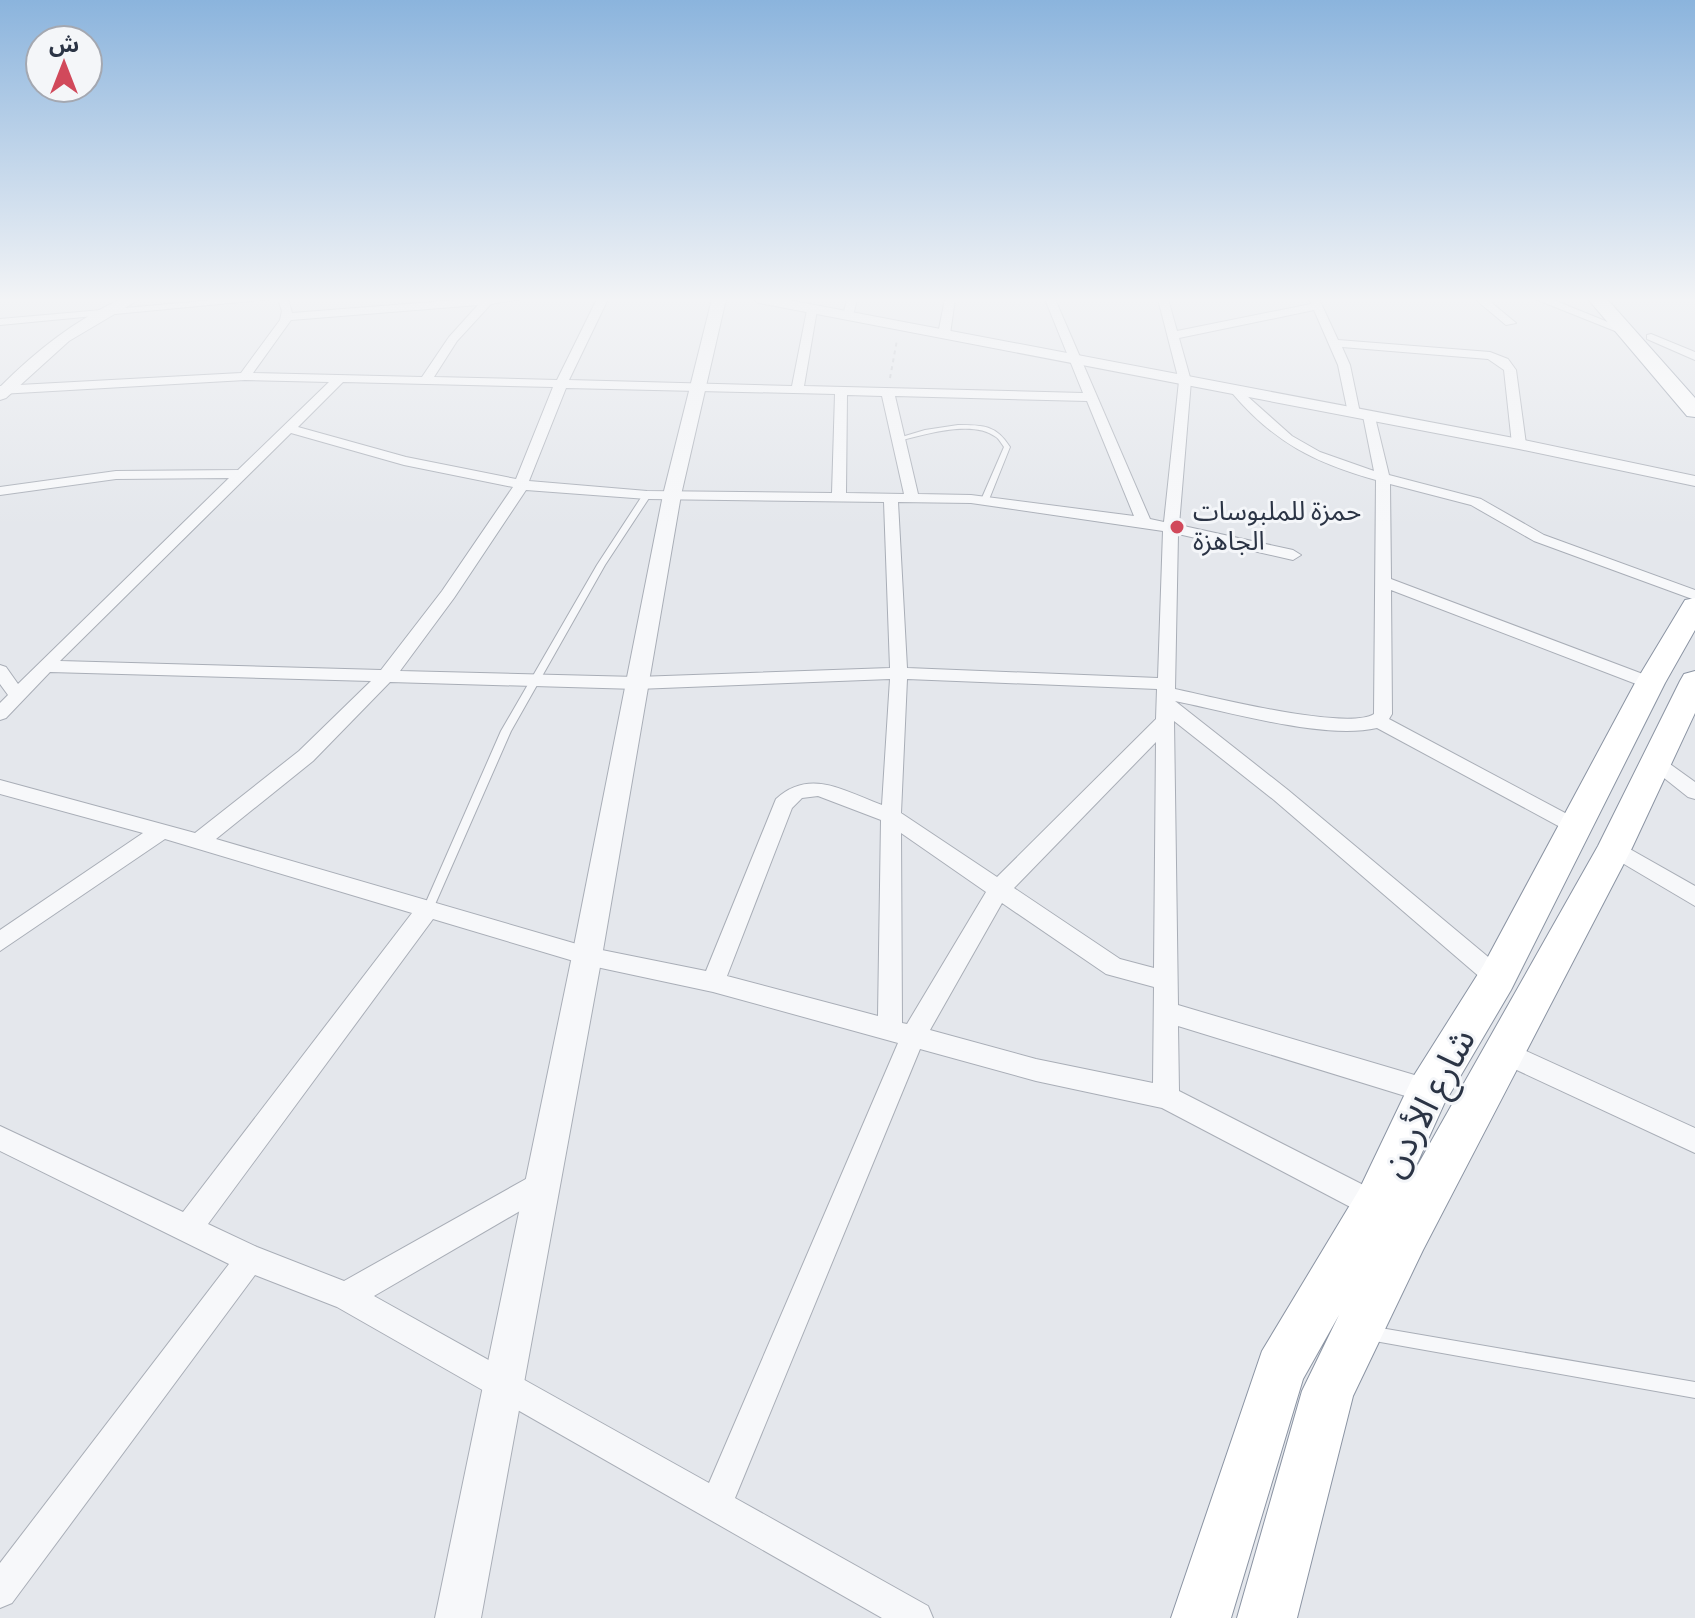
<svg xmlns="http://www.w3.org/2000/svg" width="1695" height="1618" font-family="Signika,'Noto Sans Arabic',sans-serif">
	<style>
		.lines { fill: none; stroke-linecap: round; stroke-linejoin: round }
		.service-casing { stroke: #a9aeb7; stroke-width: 2 }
		.minor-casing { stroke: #a9aeb7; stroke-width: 2 }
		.tertiary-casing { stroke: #a9aeb7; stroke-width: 2 }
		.trunk-casing { stroke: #8b94a3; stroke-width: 2 }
		.path { stroke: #c2c5cb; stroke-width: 2; stroke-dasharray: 4 4; stroke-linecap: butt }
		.service { fill: #f7f8fa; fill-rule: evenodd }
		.minor { fill: #f7f8fa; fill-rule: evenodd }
		.tertiary { fill: #f7f8fa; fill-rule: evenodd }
		.trunk { fill: #fff; fill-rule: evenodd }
		.poi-dot { fill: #d1495b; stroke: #f4f6f9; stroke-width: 3 }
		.labels { text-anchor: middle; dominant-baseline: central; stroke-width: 6; stroke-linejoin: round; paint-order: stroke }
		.far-poi-label { font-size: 26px; fill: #2b3445; stroke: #f4f6f9; text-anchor: start }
		.near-street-label { font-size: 36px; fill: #2b3445; stroke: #f4f6f9 }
	</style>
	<rect width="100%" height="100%" fill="#e4e7ec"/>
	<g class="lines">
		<g class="service-casing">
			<path id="service" d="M 958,425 C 983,425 996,425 1010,447 L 988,502 L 981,500 L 1004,447 C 1001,443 999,439 996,437 C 973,419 923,435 898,441 L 895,439 L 925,430 Z
				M 644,493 L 651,495 L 605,565 L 511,731 L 433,909 L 432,912 L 428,913 L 424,912 L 423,909 L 501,731 L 597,565 Z
				M 1369,1326 L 1695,1382 L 1695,1398 L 1369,1340 L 1364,1338 L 1362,1333 L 1364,1328 Z"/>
		</g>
		<g class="minor-casing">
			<path id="minor" d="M 226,299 L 272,299 L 0,325 L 0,319 Z
				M 278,299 L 288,299 L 292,313 L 471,299 L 521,299 L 491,304 L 457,341 L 434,377 L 557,380 L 597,299 L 608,299 L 569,380 L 792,386 L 807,310 L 812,307 L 817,310 L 804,386 L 1083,393 L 1045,299 L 1055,299 L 1150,519 L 1164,522 L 1179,381 L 1158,299 L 1168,299 L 1177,331 L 1311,304 L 1309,299 L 1319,299 L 1338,340 L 1490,352 L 1508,359 L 1516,370 L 1526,444 L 1519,448 L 1512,444 L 1504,370 L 1488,359 L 1342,347 L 1350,365 L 1360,413 L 1354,417 L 1348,413 L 1338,365 L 1314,310 L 1179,338 L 1191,381 L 1179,525 L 1293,550 L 1301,555 L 1293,560 L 1178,534 L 1175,689 C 1213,697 1346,731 1374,714 L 1376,480 C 1315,463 1274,442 1233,394 L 1231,391 L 1237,387 L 1292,436 L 1320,452 L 1374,471 L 1363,416 L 1374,413 L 1389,475 L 1481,499 L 1544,535 L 1695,590 L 1695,600 L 1534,541 L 1471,505 L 1390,484 L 1391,579 L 1656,679 L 1659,683 L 1656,687 L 1644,687 L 1391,590 L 1392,714 L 1389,719 L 1582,822 L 1585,827 L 1582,832 L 1575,835 L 1377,728 C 1324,740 1230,712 1175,701 L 1288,790 L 1505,971 L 1509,978 L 1505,985 L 1497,988 L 1489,985 L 1274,800 L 1174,721 L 1178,1005 L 1428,1079 L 1437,1083 L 1441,1091 L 1437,1099 L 1428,1103 L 1178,1026 L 1179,1091 L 1385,1196 L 1389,1206 L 1385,1216 L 1375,1220 L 1162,1108 L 1036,1081 L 920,1049 L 735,1498 L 928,1606 L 933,1618 L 882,1618 L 337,1307 L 255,1275 L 12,1603 L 0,1608 L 0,1563 L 229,1264 L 0,1151 L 0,1126 L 183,1212 L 412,913 L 165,839 L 0,951 L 0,930 L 143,833 L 0,794 L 0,780 L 195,833 L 299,751 L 371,681 L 50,672 L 6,718 L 0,720 L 0,703 L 8,695 L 0,684 L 0,665 L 6,667 L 18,684 L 229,478 L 116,479 L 0,495 L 0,487 L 116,471 L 238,470 L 329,382 L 245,380 L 0,394 L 0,386 L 241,373 L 280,320 L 282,311 ZM 478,305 L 449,337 L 422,377 L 253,373 L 291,320 ZM 343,382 L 553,387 L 516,479 L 406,457 L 298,427 ZM 566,388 L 835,394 L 832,493 L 647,491 L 529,481 ZM 847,395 L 882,396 L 904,494 L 846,493 ZM 895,396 L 1087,401 L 1134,516 L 971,495 L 918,494 ZM 291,433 L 404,465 L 513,487 L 442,591 L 381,670 L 60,661 ZM 526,490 L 647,499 L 884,502 L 890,668 L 637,677 L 400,671 L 454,598 ZM 898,502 L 971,503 L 1163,531 L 1158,678 L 907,668 ZM 890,679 L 882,805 C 844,791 810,768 776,799 L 706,971 L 587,947 L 216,839 L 313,761 L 390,682 L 637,689 ZM 907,679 L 1157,689 L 1156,719 L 997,877 L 901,813 ZM 1156,742 L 1154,968 L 1120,959 L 1014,888 ZM 818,796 L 881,820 L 878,1016 L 727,976 L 792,808 L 802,798 ZM 901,833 L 986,892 L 907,1024 L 902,1023 ZM 1002,903 L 1106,974 L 1154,987 L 1153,1083 L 1036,1059 L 930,1030 ZM 433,919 L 587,965 L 713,992 L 898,1043 L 709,1483 L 374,1296 L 551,1193 L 555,1184 L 551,1175 L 542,1171 L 533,1175 L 344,1281 L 257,1247 L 208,1224 Z
				M 847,299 L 857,299 L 853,316 L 848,319 L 843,316 Z
				M 945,299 L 955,299 L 950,334 L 944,337 L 938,334 Z
				M 1475,299 L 1487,299 L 1516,323 L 1506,325 Z
				M 1535,299 L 1551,299 L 1630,331 L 1620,333 Z
				M 1651,334 L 1695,352 L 1695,360 L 1647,339 L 1647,335 Z
				M 1656,754 L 1695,782 L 1695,799 L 1688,797 L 1649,766 L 1646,761 L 1649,756 Z
				M 1614,840 L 1695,886 L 1695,906 L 1607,854 L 1604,848 L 1607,842 Z
				M 1502,1040 L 1695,1128 L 1695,1153 L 1493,1059 L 1490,1051 L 1493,1043 Z"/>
		</g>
		<g class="tertiary-casing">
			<path id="tertiary" d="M 121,299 L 140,299 L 69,341 L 6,398 L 0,400 L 0,387 C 37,350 74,321 121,299 Z
				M 712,299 L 726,299 L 681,495 L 602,956 L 481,1618 L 435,1618 L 572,956 L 663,495 Z
				M 752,299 L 783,299 L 1519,439 L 1695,476 L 1695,486 L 1519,449 L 759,303 Z"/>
		</g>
		<g class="trunk-casing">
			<path id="trunk" d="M 1588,299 L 1607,299 L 1695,398 L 1695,417 L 1687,416 Z
				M 1695,598 L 1695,630 L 1665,683 L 1511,990 L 1444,1104 L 1411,1177 L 1598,846 L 1680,681 L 1684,674 L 1695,671 L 1695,713 L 1632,848 L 1423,1250 L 1353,1396 L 1297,1618 L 1237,1618 L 1302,1391 L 1339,1315 L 1303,1379 L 1231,1618 L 1171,1618 L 1262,1351 L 1359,1190 L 1413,1077 L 1483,966 L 1635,683 L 1685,600 Z"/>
		</g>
		<path class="path" d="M 890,378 L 897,340"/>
		<use href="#service" class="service"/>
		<use href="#minor" class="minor"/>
		<use href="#tertiary" class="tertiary"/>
		<use href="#trunk" class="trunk"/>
	</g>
	<linearGradient id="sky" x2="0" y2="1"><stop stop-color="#8bb4dd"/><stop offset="0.57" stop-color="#f3f4f6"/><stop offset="1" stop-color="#f3f4f6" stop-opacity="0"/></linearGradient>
	<rect width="1695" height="526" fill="url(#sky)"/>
	<circle class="poi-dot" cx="1177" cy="527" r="8"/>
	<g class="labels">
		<g class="far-poi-label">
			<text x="1193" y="512">حمزة للملبوسات<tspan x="1193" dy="30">الجاهزة</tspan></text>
		</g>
		<g class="near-street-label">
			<text transform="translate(1428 1103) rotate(-62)">شارع الأردن</text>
		</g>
	</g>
	<g transform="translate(64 64)"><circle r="38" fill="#f4f6f9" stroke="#a4a8b1" stroke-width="2"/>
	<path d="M0-6L14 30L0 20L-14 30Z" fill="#d1495b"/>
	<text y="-12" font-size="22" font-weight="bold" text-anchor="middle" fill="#2b3445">ش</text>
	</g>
</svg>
